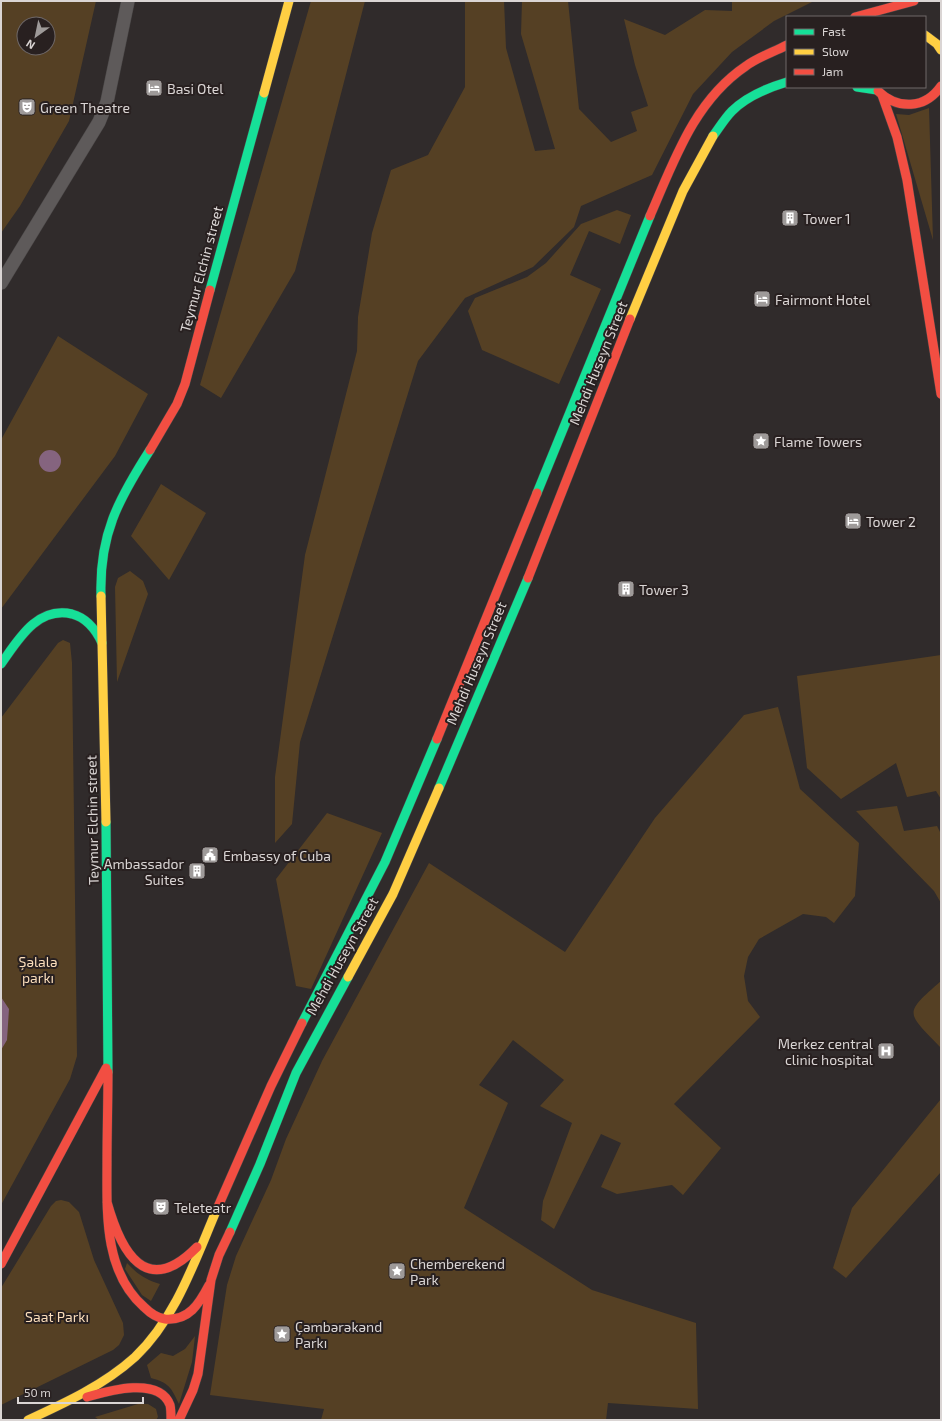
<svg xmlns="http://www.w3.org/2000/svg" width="942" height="1421" font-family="'Exo 2',sans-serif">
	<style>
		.green { fill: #554024; fill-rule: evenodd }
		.water { fill: #85647f }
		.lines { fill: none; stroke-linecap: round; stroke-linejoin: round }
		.street-casing { stroke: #4a4747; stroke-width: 14 }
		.fast-casing { stroke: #4a4747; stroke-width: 10 }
		.slow-casing { stroke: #4a4747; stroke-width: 10 }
		.jam-casing { stroke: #4a4747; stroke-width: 10 }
		.street { stroke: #5e5a5a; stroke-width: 13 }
		.fast { stroke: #16e098; stroke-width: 9 }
		.slow { stroke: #ffcf43; stroke-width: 9 }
		.jam { stroke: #f24e42; stroke-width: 9 }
		.labels { text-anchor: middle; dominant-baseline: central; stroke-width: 4; stroke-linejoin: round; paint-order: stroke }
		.poi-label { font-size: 14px; fill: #dad5d4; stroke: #282020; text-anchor: start }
		.street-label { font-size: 14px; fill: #dad5d4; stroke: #282020 }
		.park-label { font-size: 14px; fill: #faddbb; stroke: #282020 }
	</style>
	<rect width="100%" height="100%" fill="#302b2b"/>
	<path class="green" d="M 1,1 L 96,1 L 69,121 L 20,206 L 1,233 ZM 24,24 L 48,24 L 48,48 L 24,48 Z
		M 311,1 L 365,1 L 295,271 L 221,398 L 200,385 Z
		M 465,1 L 504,1 L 506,48 L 535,151 L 555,149 L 521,34 L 522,1 L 568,1 L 579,109 L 611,142 L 637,131 L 631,112 L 648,106 L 635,65 L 624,19 L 665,35 L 705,10 L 732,11 L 732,1 L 814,1 L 774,21 L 732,52 L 693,94 L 652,175 L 581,206 L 574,227 L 533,267 L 465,298 L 418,361 L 300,742 L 292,824 L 275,843 L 275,777 L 305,555 L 357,351 L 358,317 L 372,233 L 391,170 L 428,155 L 465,87 Z
		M 929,108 L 933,240 L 896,114 L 909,115 Z
		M 617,210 L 631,215 L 620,244 L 589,231 L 570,275 L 601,289 L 559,384 L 482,350 L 468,311 L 475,298 L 527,277 L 546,263 L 581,224 Z
		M 58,336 L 148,394 L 115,456 L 1,609 L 1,440 Z
		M 161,484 L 206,513 L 169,580 L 131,536 Z
		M 130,571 L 143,581 L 148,594 L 117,682 L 115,587 L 118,578 Z
		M 63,640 L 70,643 L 72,663 L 77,1056 L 70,1079 L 1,1205 L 1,718 L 58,643 Z
		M 941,655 L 941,799 L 936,791 L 907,797 L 896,763 L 841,799 L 807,768 L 797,676 Z
		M 778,707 L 800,789 L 859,843 L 855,896 L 834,923 L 826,917 L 803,914 L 759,939 L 748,957 L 744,976 L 748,1001 L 760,1017 L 674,1104 L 721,1148 L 683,1195 L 672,1185 L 617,1194 L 601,1187 L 621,1143 L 601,1134 L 554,1229 L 541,1220 L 543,1201 L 572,1123 L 540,1106 L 564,1080 L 513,1040 L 479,1085 L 508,1103 L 464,1208 L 592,1290 L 696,1323 L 698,1409 L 608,1403 L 606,1420 L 321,1420 L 324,1409 L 210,1395 L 227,1285 L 236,1256 L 271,1180 L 286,1139 L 322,1061 L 429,863 L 565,952 L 655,818 L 744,715 Z
		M 897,806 L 904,831 L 937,826 L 941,834 L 941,903 L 934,891 L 856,811 Z
		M 327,813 L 382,833 L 311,989 L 296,986 L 276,879 Z
		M 941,981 L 941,1048 C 907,1012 902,1015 941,981 Z
		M 941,1099 L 941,1172 L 846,1278 L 833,1268 L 852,1208 Z
		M 61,1200 L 69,1202 L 79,1212 L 94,1260 L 123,1323 L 124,1335 L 119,1345 L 113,1350 L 1,1405 L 1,1288 L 51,1206 L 56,1201 Z
		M 127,1263 C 137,1274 146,1280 160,1284 L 151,1301 L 142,1295 L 125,1269 Z
		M 195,1336 L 192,1362 L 179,1404 C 171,1387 169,1383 151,1378 L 147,1365 L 161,1353 L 173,1356 L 185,1349 Z
		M 138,1404 L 148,1404 L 156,1409 L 158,1417 L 156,1420 L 99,1420 L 95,1417 Z"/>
	<path class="water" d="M39 461a11 11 0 1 1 22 0a11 11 0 1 1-22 0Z
		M 1,997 L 9,1009 L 7,1040 L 1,1050 Z"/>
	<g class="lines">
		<g class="street-casing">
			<path id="street" d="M 1,283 L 99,122 L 107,102 L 128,1"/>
		</g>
		<g class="fast-casing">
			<path id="fast" d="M 857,87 L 877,90
				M 713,136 C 719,128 725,118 732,111 C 747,96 767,88 787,82
				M 210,290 L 264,93
				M 537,493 L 650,216
				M 101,596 C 99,535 118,500 150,450
				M 1,664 C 18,640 37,606 72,614 C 87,618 96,630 102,643
				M 439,788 L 528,578
				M 106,822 L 108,1072
				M 302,1023 L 385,862 L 437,739
				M 230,1232 L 260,1164 L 296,1073 L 348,977"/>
		</g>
		<g class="slow-casing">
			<path id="slow" d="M 925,35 L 937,44 L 941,50
				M 264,93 L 289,1
				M 630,319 L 683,191 L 713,136
				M 101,596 L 106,822
				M 348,977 L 393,894 L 439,788
				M 28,1420 C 65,1403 104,1385 135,1357 C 176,1318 195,1260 217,1209"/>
		</g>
		<g class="jam-casing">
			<path id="jam" d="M 855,17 L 914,1
				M 878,91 C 898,110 925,109 941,86
				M 882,95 L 897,137 L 907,180 L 941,394
				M 650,216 C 674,161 694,101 746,66 C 758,57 774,52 787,45
				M 150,450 L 177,404 L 185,384 L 210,290
				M 528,578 L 630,319
				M 437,739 L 537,493
				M 108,1072 C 108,1102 107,1131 107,1161 C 107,1210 103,1271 144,1307 C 149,1312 157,1318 165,1319 C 189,1321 199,1304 209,1285
				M 107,1202 C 121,1252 146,1299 197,1247
				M 217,1209 L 271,1086 L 302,1023
				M 1,1264 L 106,1068
				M 87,1397 C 108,1391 159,1376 170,1405 C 171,1409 171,1415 171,1420
				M 179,1420 L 193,1390 L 198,1374 L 211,1280 L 219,1255 L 230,1232"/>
		</g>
		<use href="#street" class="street"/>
		<use href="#fast" class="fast"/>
		<use href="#slow" class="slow"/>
		<use href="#jam" class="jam"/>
	</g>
	<defs>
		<g id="hotel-square" transform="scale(0.9)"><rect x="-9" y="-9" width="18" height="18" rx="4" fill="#9e9a99" stroke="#282020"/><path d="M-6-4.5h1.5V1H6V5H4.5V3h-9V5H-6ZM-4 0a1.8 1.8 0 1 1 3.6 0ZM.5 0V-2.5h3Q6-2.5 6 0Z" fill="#fff"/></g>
		<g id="theatre-square" transform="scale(0.9)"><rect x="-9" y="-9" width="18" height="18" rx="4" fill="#9e9a99" stroke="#282020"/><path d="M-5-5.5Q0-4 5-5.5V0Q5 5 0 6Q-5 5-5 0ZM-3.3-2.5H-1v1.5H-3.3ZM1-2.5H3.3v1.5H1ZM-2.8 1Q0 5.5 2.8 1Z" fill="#fff"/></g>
		<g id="building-square" transform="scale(0.9)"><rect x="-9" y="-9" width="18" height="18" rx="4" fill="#9e9a99" stroke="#282020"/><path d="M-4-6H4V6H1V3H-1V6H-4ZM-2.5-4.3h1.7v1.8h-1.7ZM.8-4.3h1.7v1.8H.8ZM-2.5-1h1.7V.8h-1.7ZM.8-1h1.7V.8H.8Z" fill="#fff"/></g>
		<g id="sight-square" transform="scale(0.9)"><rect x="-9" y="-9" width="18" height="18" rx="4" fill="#9e9a99" stroke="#282020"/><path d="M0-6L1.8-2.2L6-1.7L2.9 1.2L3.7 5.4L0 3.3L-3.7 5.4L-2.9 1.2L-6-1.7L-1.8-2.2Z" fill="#fff"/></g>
		<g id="civic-square" transform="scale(0.9)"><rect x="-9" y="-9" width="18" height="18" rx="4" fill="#9e9a99" stroke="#282020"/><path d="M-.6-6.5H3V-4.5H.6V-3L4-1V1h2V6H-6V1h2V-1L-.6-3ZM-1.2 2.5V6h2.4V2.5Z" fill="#fff"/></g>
		<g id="hospital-square" transform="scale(0.9)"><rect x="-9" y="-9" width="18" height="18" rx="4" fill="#9e9a99" stroke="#282020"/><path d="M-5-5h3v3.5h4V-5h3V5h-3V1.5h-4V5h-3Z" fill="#fff"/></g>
	</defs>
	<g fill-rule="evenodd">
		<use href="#hotel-square" x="154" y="88"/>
		<use href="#theatre-square" x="27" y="107"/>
		<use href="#building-square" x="790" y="218"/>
		<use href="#hotel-square" x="762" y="299"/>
		<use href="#sight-square" x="761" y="441"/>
		<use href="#hotel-square" x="853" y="521"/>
		<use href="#building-square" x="626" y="589"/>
		<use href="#civic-square" x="210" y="855"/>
		<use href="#building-square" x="197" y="871"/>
		<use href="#hospital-square" x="886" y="1051"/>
		<use href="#theatre-square" x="161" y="1207"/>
		<use href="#sight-square" x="397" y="1271"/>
		<use href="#sight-square" x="282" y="1334"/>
	</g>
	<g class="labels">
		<g class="poi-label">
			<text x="167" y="88">Basi Otel</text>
			<text x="40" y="107">Green Theatre</text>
			<text x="803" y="218">Tower 1</text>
			<text x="775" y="299">Fairmont Hotel</text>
			<text x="774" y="441">Flame Towers</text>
			<text x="866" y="521">Tower 2</text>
			<text x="639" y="589">Tower 3</text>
			<text x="223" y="855">Embassy of Cuba</text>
			<text x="184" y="863" text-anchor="end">Ambassador<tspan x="184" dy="16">Suites</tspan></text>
			<text x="873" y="1043" text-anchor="end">Merkez central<tspan x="873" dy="16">clinic hospital</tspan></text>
			<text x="174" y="1207">Teleteatr</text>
			<text x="410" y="1263">Chemberekend<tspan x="410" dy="16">Park</tspan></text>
			<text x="295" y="1326">Çəmbərəkənd<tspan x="295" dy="16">Parkı</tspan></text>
		</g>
		<g class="street-label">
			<text transform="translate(201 269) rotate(-75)">Teymur Elchin street</text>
			<text transform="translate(598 363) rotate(-68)">Mehdi Huseyn Street</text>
			<text transform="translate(476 663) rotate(-67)">Mehdi Huseyn Street</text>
			<text transform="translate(92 820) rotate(-91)">Teymur Elchin street</text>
			<text transform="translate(342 956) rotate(-61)">Mehdi Huseyn Street</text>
		</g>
		<g class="park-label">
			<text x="38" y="961">Şəlalə<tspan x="38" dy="16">parkı</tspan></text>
			<text x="57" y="1316">Saat Parkı</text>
		</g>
	</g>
	<rect width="942" height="1421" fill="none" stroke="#dad5d4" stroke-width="4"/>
	<rect x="786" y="16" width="140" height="72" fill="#282020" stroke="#6f6868"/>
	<rect x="794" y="29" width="20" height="6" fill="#16e098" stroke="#6f6868"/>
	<text x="822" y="36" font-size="12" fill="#dad5d4">Fast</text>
	<rect x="794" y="49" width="20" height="6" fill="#ffcf43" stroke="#6f6868"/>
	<text x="822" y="56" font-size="12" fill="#dad5d4">Slow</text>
	<rect x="794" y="69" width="20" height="6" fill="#f24e42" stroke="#6f6868"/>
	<text x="822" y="76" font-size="12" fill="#dad5d4">Jam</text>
	<g transform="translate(36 36) rotate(213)"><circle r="19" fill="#282020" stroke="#6f6868"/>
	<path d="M0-3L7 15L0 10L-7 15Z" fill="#9e9a99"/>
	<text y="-6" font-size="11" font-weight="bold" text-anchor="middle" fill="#dad5d4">N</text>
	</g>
	<path d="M18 1397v6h125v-6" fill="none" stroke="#dad5d4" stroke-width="2"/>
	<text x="24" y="1397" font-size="12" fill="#dad5d4" stroke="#282020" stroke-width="3" paint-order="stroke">50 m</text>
</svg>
